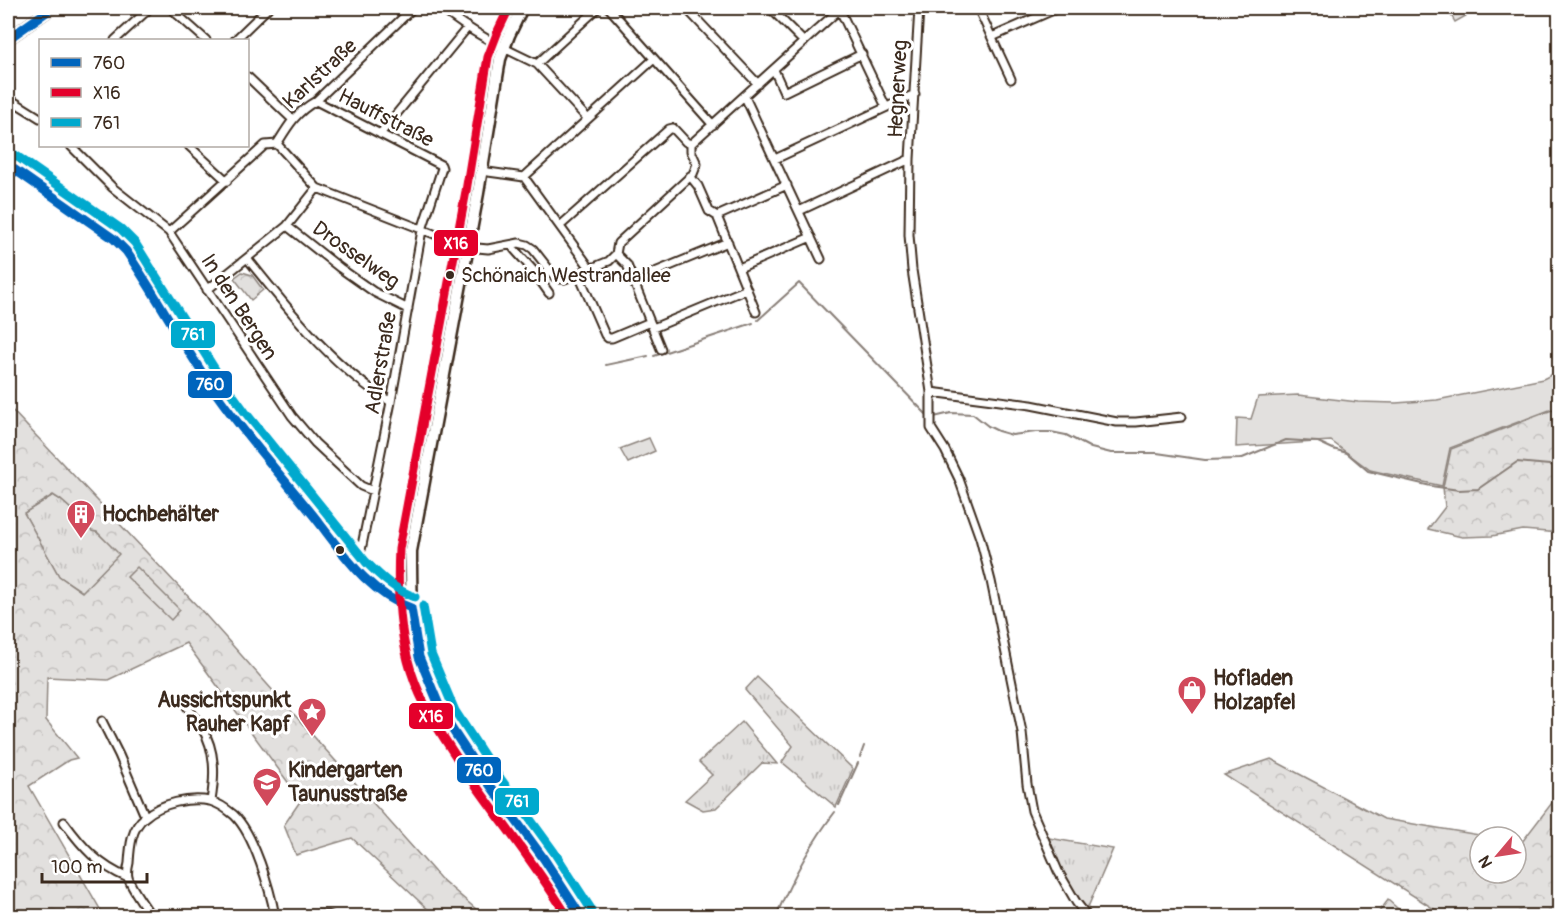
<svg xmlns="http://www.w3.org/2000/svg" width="1567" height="924" font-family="Pangolin,sans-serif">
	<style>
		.grass { fill: url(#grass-tufts); stroke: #8e857e; stroke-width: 1.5 }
		.forest { fill: url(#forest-crowns); stroke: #8e857e; stroke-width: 1.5; fill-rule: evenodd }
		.garden { fill: #e2e0de; stroke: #8e857e; stroke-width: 1.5 }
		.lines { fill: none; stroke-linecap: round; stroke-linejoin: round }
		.stream { stroke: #887e77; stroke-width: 2 }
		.minor-casing { stroke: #3b2a1e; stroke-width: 11 }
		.tertiary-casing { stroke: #3b2a1e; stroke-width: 14 }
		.secondary-casing { stroke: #3b2a1e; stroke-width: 15 }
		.minor { stroke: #fff; stroke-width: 7 }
		.tertiary { stroke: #fff; stroke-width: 9 }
		.secondary { stroke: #fff; stroke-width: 10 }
		.bus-1-casing { stroke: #fff; stroke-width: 14 }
		.bus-2-casing { stroke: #fff; stroke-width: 14 }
		.bus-3-casing { stroke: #fff; stroke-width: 14 }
		.bus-1 { stroke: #0065bd; stroke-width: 9 }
		.bus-2 { stroke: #e4002b; stroke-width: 9 }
		.bus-3 { stroke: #00a9ce; stroke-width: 9 }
		.bus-dot { fill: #3b2a1e; stroke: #fff; stroke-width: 2 }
		.labels { text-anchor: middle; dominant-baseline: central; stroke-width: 6; stroke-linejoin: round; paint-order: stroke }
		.bus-label { font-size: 20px; fill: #3b2a1e; stroke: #fff; text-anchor: start }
		.street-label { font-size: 21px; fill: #3b2a1e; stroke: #fff }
		.poi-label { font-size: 21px; font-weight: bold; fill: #3b2a1e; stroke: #fff; text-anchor: start }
		.line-badge { stroke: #fff; stroke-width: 2 }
		.badge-label { font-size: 16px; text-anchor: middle; font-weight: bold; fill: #fff }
	</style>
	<defs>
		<pattern id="grass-tufts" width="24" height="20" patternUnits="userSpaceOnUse" patternTransform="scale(1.5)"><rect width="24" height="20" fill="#e2e0de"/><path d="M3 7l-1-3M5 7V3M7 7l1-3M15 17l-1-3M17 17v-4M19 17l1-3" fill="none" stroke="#c3c0be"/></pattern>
		<pattern id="forest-crowns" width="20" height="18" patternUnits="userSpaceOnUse" patternTransform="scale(1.5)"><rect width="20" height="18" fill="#e2e0de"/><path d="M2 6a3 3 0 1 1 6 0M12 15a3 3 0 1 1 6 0" fill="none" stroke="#c3c0be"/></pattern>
	</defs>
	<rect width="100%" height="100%" fill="#fff"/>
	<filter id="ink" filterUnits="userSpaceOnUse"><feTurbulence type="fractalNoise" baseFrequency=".0167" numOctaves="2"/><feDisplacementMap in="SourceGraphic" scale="12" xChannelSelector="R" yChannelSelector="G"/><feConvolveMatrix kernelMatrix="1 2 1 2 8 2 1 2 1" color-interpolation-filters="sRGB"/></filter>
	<g filter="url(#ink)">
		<path class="grass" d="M 53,495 L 61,500 L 80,517 L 81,522 L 92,531 L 97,532 L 120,554 L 83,592 L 59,576 L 24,513 Z
			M 757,677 L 853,769 L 836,807 L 782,762 L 793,746 L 745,690 Z
			M 742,722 L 777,764 L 762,763 L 716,808 L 703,810 L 685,800 L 712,775 L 699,762 Z
			M 1043,837 L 1113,849 L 1085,914 Z"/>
		<path class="forest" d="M 242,272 L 252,275 L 263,290 L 251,300 L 234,278 Z
			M 8,406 L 201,610 L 440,878 L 484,916 L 435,916 L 352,838 L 296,855 L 284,825 L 301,800 L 186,643 L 108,680 L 47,677 L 46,720 L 77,758 L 69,760 L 29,786 L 104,916 L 8,916 ZM 53,495 L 61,500 L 80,517 L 81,522 L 92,531 L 97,532 L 119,554 L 82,592 L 59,576 L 24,513 Z
			M 1552,410 L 1559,415 L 1559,533 L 1523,530 L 1492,536 L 1462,537 L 1428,529 L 1445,507 L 1443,487 L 1451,449 Z
			M 1271,759 L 1384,819 L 1491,837 L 1480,837 L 1480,873 L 1516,873 L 1516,841 L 1522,842 L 1555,799 L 1559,787 L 1559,916 L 1445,916 L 1224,775 Z"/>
		<path class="garden" d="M 1447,8 L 1480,8 L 1455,22 Z
			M 1559,371 L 1559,414 L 1552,409 L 1450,448 L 1442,486 L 1370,470 L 1331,441 L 1236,447 L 1237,418 L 1251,419 L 1258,397 L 1298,395 L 1358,402 L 1396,403 L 1437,400 L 1543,379 Z
			M 649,438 L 655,451 L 628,463 L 620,449 Z
			M 137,567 L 180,610 L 171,620 L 127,577 Z
			M 1388,900 L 1406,916 L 1376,916 Z"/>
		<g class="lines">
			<path class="stream" d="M 758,320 L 799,283 L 927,415
				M 654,356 L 753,323
				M 606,365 L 648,356
				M 934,417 L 951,413 L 973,414 L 988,426 L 998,431 L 1012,435 L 1036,432 L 1051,432 L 1066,435 L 1091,448 L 1111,453 L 1157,453 L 1205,460 L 1240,459 L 1286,440 L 1318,442 L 1333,449 L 1347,453 L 1368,471 L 1431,486 L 1459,490 L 1478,489 L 1517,462 L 1560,466
				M 860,757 L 864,746
				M 839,805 L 858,763
				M 776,916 C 792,879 810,844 835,812"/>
			<g class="minor-casing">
				<path id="minor" d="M 170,8 L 206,40
					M 441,8 C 470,32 503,48 537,64 L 598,8
					M 609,8 L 713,125
					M 686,8 L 758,84
					M 770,8 L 804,42
					M 839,8 L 886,107
					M 905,8 L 919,10
					M 919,8 L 910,159 L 909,235 L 912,270 L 931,392 L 931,428 L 945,450 L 959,479 L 980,538 L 991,581 L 1022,732 L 1027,784 L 1032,811 L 1058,871 L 1076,902 L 1087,916
					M 978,8 L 1011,79
					M 992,37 L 1058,8
					M 115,40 L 150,8
					M 235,40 L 268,8
					M 537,64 L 588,119
					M 774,70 L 784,92 L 862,54
					M 248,77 L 292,119
					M 745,97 L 821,259
					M 8,98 L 40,118
					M 316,101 L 441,165 L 442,168 L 422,230 L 391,402 L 357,570
					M 380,134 L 467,28
					M 277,144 L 317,188 L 467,247 L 488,249 L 519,243 L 527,245 L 533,249 L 555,277 L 560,279 L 565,279 L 609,261 L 616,254 L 618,243 L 693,174 L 697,164 L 691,151 L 691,144
					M 691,144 L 840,9
					M 71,146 L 113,188 L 169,232 L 292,416 L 315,443 L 361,486 L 373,491
					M 189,146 L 227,181
					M 775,159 L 915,94
					M 8,165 L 114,239 L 126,251 L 139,270 L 211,386 L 235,419 L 357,570 C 374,588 387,601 411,608
					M 481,171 L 524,177 L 590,268
					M 690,176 L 698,186 L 709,211 L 717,216 L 756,312
					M 524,177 L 654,59
					M 799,211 L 910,159
					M 717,216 L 787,185
					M 287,226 L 340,268 L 374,292 L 408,309
					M 560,226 L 669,129 L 673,128 L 686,142 L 691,144
					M 169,232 L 265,145 L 277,144 C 288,126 296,112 316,101 L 413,8
					M 514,249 L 532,269 L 549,293
					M 616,254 L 627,265 L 661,349
					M 247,258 C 290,311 332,367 391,402
					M 739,268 L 811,237
					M 578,273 L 605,335 L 608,338 L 612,338 L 650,322
					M 633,281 L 728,242
					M 207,290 L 287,226 L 317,188
					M 653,328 L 747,289
					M 931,392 L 1031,405 L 1117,422 L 1136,422 L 1182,417
					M 186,705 C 191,712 197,720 202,728 C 216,751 215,776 211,801
					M 102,721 L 119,755 L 145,816
					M 64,822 C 83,848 98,865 128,878
					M 151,916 C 146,908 129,885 128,877 C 127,873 128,867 129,863 C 130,847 131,828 145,817 C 161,803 190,797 210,801 C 218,803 228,810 234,815 C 254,834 270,889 275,916
					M 300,916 L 303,915 L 327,915 L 331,916"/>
			</g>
			<g class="tertiary-casing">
				<path id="tertiary" d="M 8,39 L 52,8"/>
			</g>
			<g class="secondary-casing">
				<path id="secondary" d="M 522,8 L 509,35 L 500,59 L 478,193 L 411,551 C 411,586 411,622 419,656 C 428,691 449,725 469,754 C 505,809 548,859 581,916"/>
			</g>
			<use href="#minor" class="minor"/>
			<use href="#tertiary" class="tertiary"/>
			<use href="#secondary" class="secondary"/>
			<g class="bus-1-casing">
				<path id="bus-1" d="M 8,39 L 52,8
					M 8,165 L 114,239 L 126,251 C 156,295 181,342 211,386 C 242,432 279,473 313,515 C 341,550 367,593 411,608
					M 411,608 L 419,657 L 444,717 L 479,770 L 544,859 L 581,916"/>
			</g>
			<g class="bus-2-casing">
				<path id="bus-2" d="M 509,8 L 498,31 L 488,57 L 466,191 L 399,549 C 397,589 399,632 411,671 C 422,706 443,737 463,767 C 497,817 536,864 567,916"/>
			</g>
			<g class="bus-3-casing">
				<path id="bus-3" d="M 15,155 L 121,229 L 135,243 L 221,379 L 245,412 L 366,562 C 381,577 395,590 415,597
					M 423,606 L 431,654 L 455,711 L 489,763 L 554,852 L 591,909"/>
			</g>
			<use href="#bus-1" class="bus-1"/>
			<use href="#bus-2" class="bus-2"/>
			<use href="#bus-3" class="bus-3"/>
		</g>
	</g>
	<defs>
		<g id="building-pin" transform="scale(1.5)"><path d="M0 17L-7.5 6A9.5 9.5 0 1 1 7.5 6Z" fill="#d1495b" stroke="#fff"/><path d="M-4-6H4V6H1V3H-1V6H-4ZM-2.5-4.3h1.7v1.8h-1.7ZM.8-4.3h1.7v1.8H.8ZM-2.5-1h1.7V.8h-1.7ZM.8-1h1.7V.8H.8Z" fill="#fff"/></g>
		<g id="shop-pin" transform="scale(1.5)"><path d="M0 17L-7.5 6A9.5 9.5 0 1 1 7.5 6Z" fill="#d1495b" stroke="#fff"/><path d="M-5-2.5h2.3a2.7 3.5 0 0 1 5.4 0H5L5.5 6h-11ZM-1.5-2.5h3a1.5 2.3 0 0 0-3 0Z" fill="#fff"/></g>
		<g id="sight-pin" transform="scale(1.5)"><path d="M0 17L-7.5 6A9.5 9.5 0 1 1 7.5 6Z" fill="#d1495b" stroke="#fff"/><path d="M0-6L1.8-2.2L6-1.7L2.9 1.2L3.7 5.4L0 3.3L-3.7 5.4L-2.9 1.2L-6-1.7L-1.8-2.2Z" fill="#fff"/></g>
		<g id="school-pin" transform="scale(1.5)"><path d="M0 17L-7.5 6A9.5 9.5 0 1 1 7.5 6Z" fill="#d1495b" stroke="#fff"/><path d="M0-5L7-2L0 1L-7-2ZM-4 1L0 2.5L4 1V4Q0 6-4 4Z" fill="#fff"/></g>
	</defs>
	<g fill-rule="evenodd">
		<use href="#building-pin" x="81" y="514"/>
		<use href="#shop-pin" x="1192" y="690"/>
		<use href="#sight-pin" x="312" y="712"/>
		<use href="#school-pin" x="267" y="782"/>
	</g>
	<g class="bus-dot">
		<circle cx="450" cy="275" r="5"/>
		<circle cx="340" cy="550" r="5"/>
	</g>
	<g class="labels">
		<g class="bus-label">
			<text x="461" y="275">Schönaich Westrandallee</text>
		</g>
		<g class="street-label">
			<text transform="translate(320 74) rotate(-43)">Karlstraße</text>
			<text transform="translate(898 89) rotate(-87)">Hegnerweg</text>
			<text transform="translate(386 118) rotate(27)">Hauffstraße</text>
			<text transform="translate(356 255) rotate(35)">Drosselweg</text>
			<text transform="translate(239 307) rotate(57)">In den Bergen</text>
			<text transform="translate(381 363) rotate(-80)">Adlerstraße</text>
		</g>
		<g class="poi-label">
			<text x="102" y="514">Hochbehälter</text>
			<text x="1213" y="678">Hofladen<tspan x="1213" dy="24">Holzapfel</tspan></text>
			<text x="291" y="700" text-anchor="end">Aussichtspunkt<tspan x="291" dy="24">Rauher Kapf</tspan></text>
			<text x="288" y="770">Kindergarten<tspan x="288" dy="24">Taunusstraße</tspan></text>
		</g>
	</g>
	<g class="line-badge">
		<rect x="433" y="229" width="46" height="28" rx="6" fill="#e4002b"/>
		<rect x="170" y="320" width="46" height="29" rx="6" fill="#00a9ce"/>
		<rect x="187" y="370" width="46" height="29" rx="6" fill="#0065bd"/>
		<rect x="408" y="702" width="46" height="28" rx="6" fill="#e4002b"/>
		<rect x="456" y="756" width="46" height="28" rx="6" fill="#0065bd"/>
		<rect x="494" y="787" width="46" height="29" rx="6" fill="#00a9ce"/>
	</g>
	<g class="badge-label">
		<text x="456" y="249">X16</text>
		<text x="193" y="340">761</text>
		<text x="210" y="390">760</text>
		<text x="431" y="722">X16</text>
		<text x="479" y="776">760</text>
		<text x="517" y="807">761</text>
	</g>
	<rect width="1567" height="924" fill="none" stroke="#fff" stroke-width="30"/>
	<rect x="15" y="15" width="1537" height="894" fill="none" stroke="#3b2a1e" stroke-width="2" filter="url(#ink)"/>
	<rect x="39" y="39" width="210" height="108" fill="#ffffff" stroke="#b1aaa5" stroke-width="1.5"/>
	<rect x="51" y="58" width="30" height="9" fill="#0065bd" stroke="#b1aaa5" stroke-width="1.5"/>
	<text x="93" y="69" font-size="18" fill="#3b2a1e">760</text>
	<rect x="51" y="88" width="30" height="9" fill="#e4002b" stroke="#b1aaa5" stroke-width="1.5"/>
	<text x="93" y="99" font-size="18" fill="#3b2a1e">X16</text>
	<rect x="51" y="118" width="30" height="9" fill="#00a9ce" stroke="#b1aaa5" stroke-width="1.5"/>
	<text x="93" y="129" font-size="18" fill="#3b2a1e">761</text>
	<g transform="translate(1498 855) rotate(241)"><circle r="28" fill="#ffffff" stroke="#b1aaa5" stroke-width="1.5"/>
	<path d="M0-4.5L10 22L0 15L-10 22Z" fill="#d1495b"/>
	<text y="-9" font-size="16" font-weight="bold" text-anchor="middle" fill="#3b2a1e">N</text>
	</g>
	<path d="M42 873v9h105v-9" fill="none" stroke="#3b2a1e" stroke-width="3"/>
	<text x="51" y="873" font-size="18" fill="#3b2a1e" stroke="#ffffff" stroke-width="4.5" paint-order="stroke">100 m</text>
</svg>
